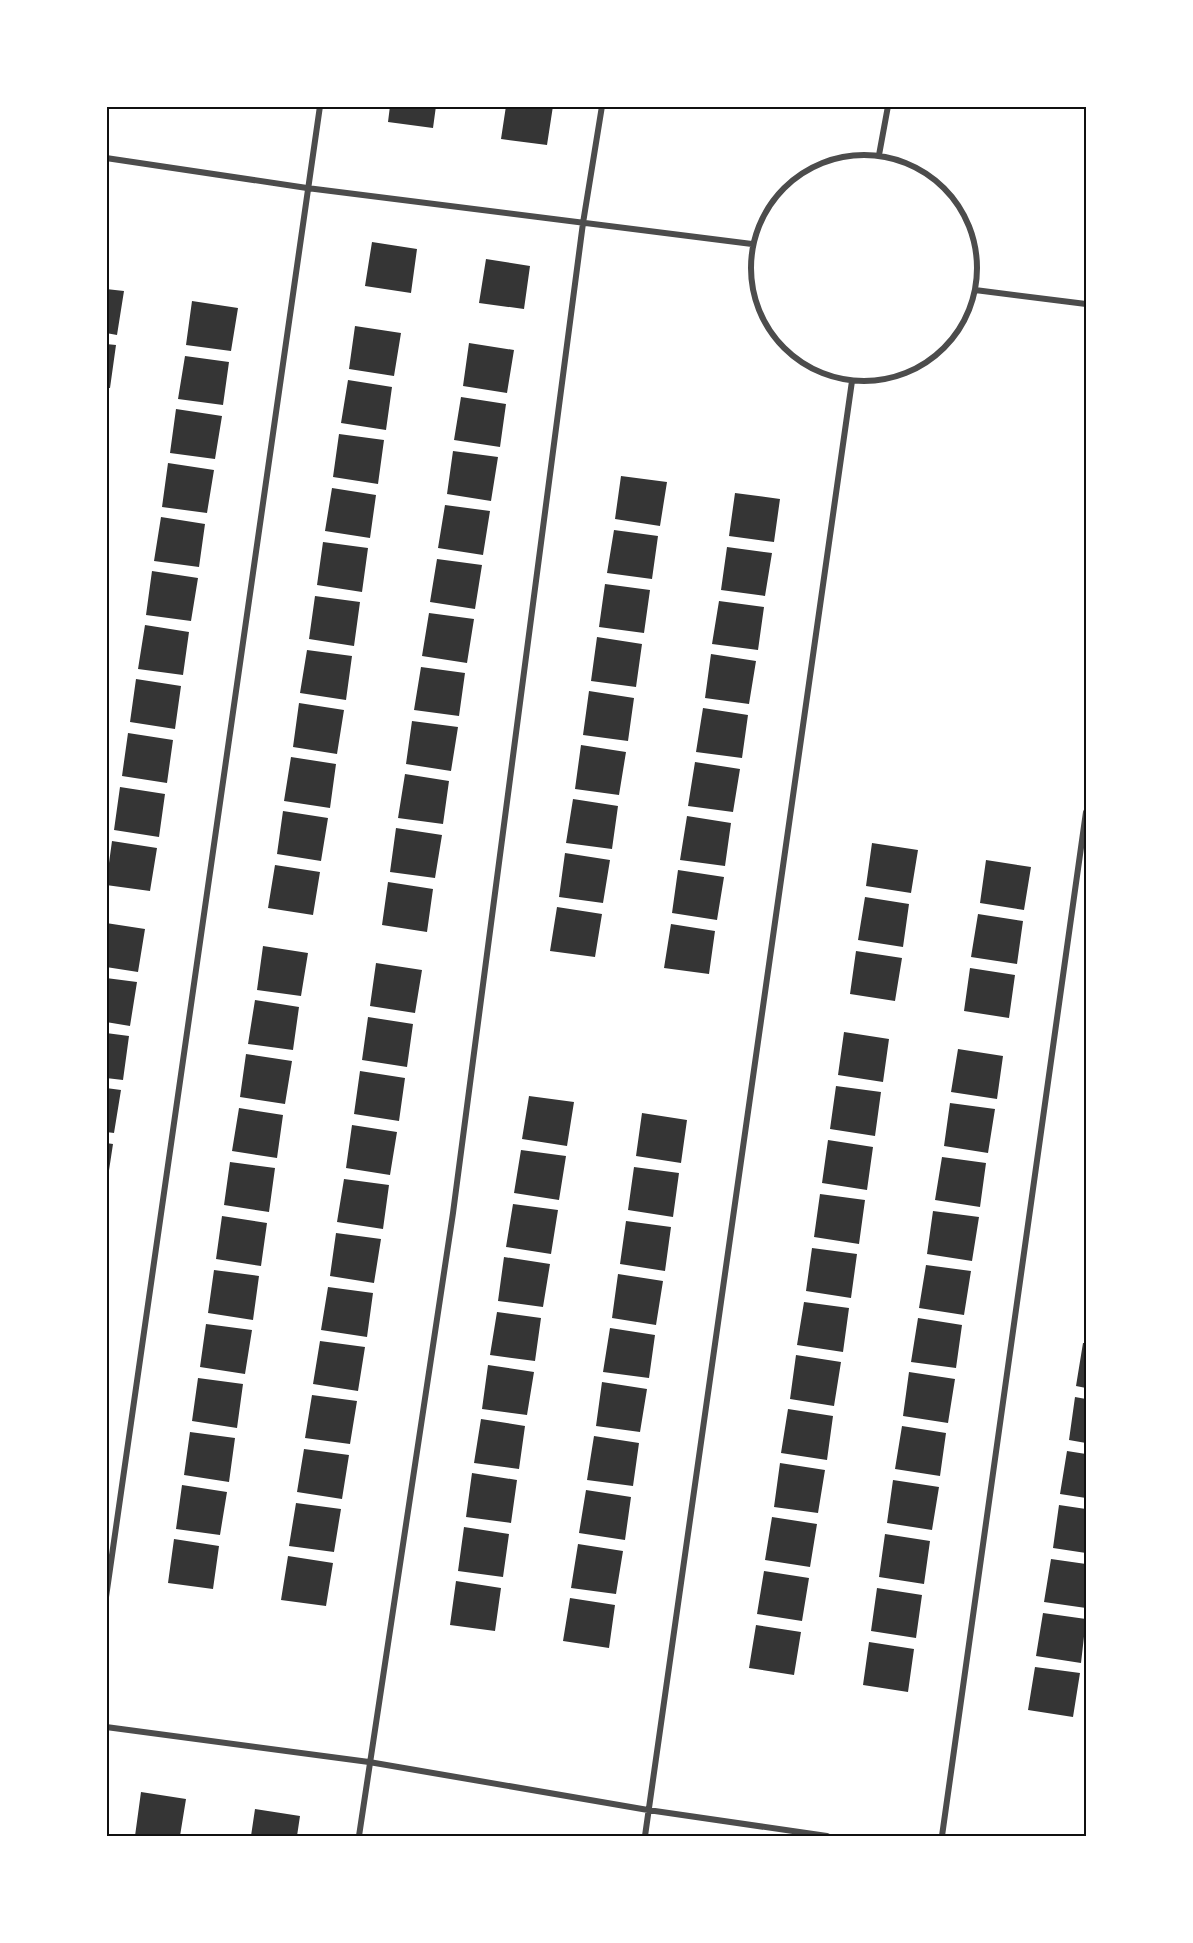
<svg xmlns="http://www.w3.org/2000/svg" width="1193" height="1943" font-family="'Golos Text',sans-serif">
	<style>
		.building { fill: #353535 }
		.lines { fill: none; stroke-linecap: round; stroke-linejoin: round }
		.minor { stroke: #4c4c4c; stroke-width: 6 }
		.neatline { fill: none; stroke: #111; stroke-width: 2 }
	</style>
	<rect width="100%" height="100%" fill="#fff"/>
	<path class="building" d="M 390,106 L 436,106 L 433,128 L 388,122 Z
		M 506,106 L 553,106 L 547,145 L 501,139 Z
		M 372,242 L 417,249 L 411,293 L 365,286 Z
		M 486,259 L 530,266 L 524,309 L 479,303 Z
		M 106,289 L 124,291 L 117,335 L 106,333 Z
		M 192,301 L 238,308 L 231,351 L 186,345 Z
		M 355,326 L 401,333 L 394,376 L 349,369 Z
		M 469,343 L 514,350 L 507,393 L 463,386 Z
		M 106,344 L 116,345 L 110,388 L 106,388 Z
		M 185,356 L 229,362 L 223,405 L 178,399 Z
		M 348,380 L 392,387 L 386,430 L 341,423 Z
		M 461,397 L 506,404 L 500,447 L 454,440 Z
		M 176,409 L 222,416 L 215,459 L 170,453 Z
		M 339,434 L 384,440 L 378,484 L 333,477 Z
		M 453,451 L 498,457 L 491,501 L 447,494 Z
		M 168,463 L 214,470 L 207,513 L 162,507 Z
		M 621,476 L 667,482 L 660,526 L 615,519 Z
		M 332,488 L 376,495 L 370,538 L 325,531 Z
		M 735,493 L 780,499 L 774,542 L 729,536 Z
		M 445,505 L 490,511 L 483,555 L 438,548 Z
		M 161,517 L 205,524 L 199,567 L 154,561 Z
		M 614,530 L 658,536 L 652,579 L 607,573 Z
		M 323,542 L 368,548 L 362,592 L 317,585 Z
		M 727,547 L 772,553 L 765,596 L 721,590 Z
		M 437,559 L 482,565 L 475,609 L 430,602 Z
		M 152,571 L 198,578 L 191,621 L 146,615 Z
		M 605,584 L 650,590 L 644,633 L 599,627 Z
		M 315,596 L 360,602 L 354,646 L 309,639 Z
		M 719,601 L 764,607 L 758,650 L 712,644 Z
		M 429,613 L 474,619 L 467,663 L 422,656 Z
		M 145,625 L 189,632 L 183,675 L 138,669 Z
		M 597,637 L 642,644 L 636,687 L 591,681 Z
		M 307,650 L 352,656 L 346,700 L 300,693 Z
		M 711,654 L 756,661 L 749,704 L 705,698 Z
		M 421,667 L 465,673 L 459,716 L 414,710 Z
		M 136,679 L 181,686 L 175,729 L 130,722 Z
		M 589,691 L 634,698 L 628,741 L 583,735 Z
		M 299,703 L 344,710 L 337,754 L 293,747 Z
		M 703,708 L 748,715 L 742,758 L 696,752 Z
		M 412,721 L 458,727 L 451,771 L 406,764 Z
		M 128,733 L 173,740 L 167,783 L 122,776 Z
		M 581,745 L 626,752 L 619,795 L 575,789 Z
		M 291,757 L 336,764 L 330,808 L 284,801 Z
		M 695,762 L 740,769 L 733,812 L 688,806 Z
		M 405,774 L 449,781 L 443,824 L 398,818 Z
		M 120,787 L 165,794 L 159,837 L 114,830 Z
		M 573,799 L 618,806 L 612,849 L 566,843 Z
		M 283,811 L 328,818 L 321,861 L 277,854 Z
		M 687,816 L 731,823 L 725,866 L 680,860 Z
		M 396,828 L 442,835 L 435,878 L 390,872 Z
		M 112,841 L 157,848 L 150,891 L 106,885 Z
		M 872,843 L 918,850 L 911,893 L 866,886 Z
		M 565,853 L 610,860 L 603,903 L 559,897 Z
		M 986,860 L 1031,867 L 1024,910 L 980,903 Z
		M 275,865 L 320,872 L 313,915 L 268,908 Z
		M 678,870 L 724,877 L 717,920 L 672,913 Z
		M 388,882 L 433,889 L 427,932 L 382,925 Z
		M 865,897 L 909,904 L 903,947 L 858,940 Z
		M 557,907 L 602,914 L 595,957 L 550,951 Z
		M 978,914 L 1023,921 L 1017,964 L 971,957 Z
		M 106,923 L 145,929 L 138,972 L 106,967 Z
		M 671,924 L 715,931 L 709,974 L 664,968 Z
		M 263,946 L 308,953 L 301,996 L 257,990 Z
		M 856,951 L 902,958 L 895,1001 L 850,994 Z
		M 376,963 L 422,970 L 415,1013 L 370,1006 Z
		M 970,968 L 1015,975 L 1009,1018 L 964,1011 Z
		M 106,978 L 137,982 L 130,1026 L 106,1022 Z
		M 255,1000 L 299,1007 L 293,1050 L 248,1044 Z
		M 368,1017 L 413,1024 L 407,1067 L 362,1060 Z
		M 844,1032 L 889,1039 L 883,1082 L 838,1075 Z
		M 106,1033 L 129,1036 L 123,1080 L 106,1078 Z
		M 958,1049 L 1003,1056 L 997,1099 L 951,1092 Z
		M 246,1054 L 292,1061 L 285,1104 L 240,1097 Z
		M 360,1071 L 405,1078 L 399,1121 L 354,1114 Z
		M 836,1086 L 881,1092 L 875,1136 L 830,1129 Z
		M 106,1088 L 121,1090 L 114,1133 L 106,1132 Z
		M 529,1096 L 574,1102 L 567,1146 L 522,1139 Z
		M 950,1103 L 995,1109 L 988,1153 L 944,1146 Z
		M 239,1108 L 283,1115 L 277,1158 L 232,1151 Z
		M 642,1113 L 687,1120 L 681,1163 L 636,1156 Z
		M 352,1125 L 397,1132 L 390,1175 L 346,1168 Z
		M 828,1140 L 873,1147 L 867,1190 L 822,1183 Z
		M 106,1143 L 113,1144 L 108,1177 L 106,1177 Z
		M 521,1150 L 566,1156 L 559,1200 L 514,1193 Z
		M 942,1157 L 986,1163 L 980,1207 L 935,1200 Z
		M 230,1162 L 275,1168 L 269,1212 L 224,1205 Z
		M 634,1167 L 679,1173 L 673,1217 L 628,1210 Z
		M 344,1179 L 389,1185 L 383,1229 L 337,1222 Z
		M 820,1194 L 865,1200 L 859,1244 L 814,1237 Z
		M 513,1204 L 558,1210 L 551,1254 L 506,1247 Z
		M 933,1211 L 979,1217 L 972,1261 L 927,1254 Z
		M 222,1216 L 267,1223 L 261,1266 L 216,1259 Z
		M 626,1221 L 671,1227 L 665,1271 L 620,1264 Z
		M 336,1233 L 381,1239 L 374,1283 L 330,1276 Z
		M 812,1248 L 857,1254 L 851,1298 L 806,1291 Z
		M 504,1257 L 550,1264 L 543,1307 L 498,1301 Z
		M 926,1265 L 971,1271 L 964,1315 L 919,1308 Z
		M 214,1270 L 259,1276 L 253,1320 L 208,1313 Z
		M 618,1274 L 663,1281 L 656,1325 L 612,1318 Z
		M 328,1287 L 373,1293 L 367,1337 L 321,1330 Z
		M 804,1302 L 849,1308 L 843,1352 L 797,1345 Z
		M 497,1312 L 541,1318 L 535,1361 L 490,1355 Z
		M 918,1318 L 962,1325 L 956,1368 L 911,1362 Z
		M 206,1324 L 252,1330 L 245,1374 L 200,1367 Z
		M 610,1328 L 655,1335 L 649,1378 L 603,1372 Z
		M 320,1341 L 365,1347 L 358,1391 L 313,1384 Z
		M 1083,1343 L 1086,1343 L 1086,1388 L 1076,1386 Z
		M 796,1355 L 841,1362 L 834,1406 L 790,1399 Z
		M 488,1365 L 534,1372 L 527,1415 L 482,1409 Z
		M 909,1372 L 955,1379 L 948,1423 L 903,1416 Z
		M 198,1378 L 243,1384 L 237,1428 L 192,1421 Z
		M 602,1382 L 647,1389 L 640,1432 L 596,1426 Z
		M 312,1395 L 357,1401 L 350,1444 L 305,1438 Z
		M 1075,1397 L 1086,1399 L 1086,1443 L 1069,1440 Z
		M 788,1409 L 833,1416 L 827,1460 L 781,1453 Z
		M 481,1419 L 525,1426 L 519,1469 L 474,1463 Z
		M 902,1426 L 946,1433 L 940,1476 L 895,1469 Z
		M 190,1432 L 235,1438 L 229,1482 L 184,1475 Z
		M 594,1436 L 639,1443 L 633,1486 L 587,1480 Z
		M 304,1449 L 349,1455 L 342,1499 L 297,1492 Z
		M 1067,1451 L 1086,1454 L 1086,1498 L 1060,1494 Z
		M 780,1463 L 825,1470 L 818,1513 L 774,1507 Z
		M 472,1473 L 517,1480 L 511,1523 L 466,1517 Z
		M 893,1480 L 939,1487 L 932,1530 L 887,1523 Z
		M 182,1485 L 227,1492 L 220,1535 L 176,1529 Z
		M 586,1490 L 631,1497 L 625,1540 L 579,1533 Z
		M 296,1503 L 341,1509 L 334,1552 L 289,1546 Z
		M 1059,1505 L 1086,1509 L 1086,1553 L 1053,1548 Z
		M 772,1517 L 817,1524 L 810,1567 L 765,1560 Z
		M 464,1527 L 509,1534 L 503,1577 L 458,1571 Z
		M 885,1534 L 930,1541 L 924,1584 L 879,1577 Z
		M 174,1539 L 219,1546 L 213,1589 L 168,1583 Z
		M 578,1544 L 623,1551 L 616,1594 L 571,1588 Z
		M 288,1556 L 333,1563 L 326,1606 L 281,1600 Z
		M 1051,1559 L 1086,1564 L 1086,1608 L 1044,1602 Z
		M 764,1571 L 809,1578 L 802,1621 L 757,1614 Z
		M 456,1581 L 501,1588 L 495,1631 L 450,1625 Z
		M 877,1588 L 922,1595 L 916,1638 L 871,1631 Z
		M 570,1598 L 615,1605 L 609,1648 L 563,1641 Z
		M 1043,1613 L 1086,1619 L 1081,1663 L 1036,1656 Z
		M 756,1625 L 801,1632 L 794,1675 L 749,1668 Z
		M 869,1642 L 914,1649 L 908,1692 L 863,1685 Z
		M 1035,1667 L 1080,1673 L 1073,1717 L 1028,1710 Z
		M 141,1792 L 186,1799 L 180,1836 L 135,1836 Z
		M 255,1809 L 300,1816 L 297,1836 L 251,1836 Z"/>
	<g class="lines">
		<path class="minor" d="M 879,155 L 888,106
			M751 268a113 113 0 1 1 226 0a113 113 0 1 1-226 0Z
			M 106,158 L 307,188 L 752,244
			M 975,290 L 1086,304
			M 106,1597 L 320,106
			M 106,1727 L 369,1762 L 648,1810 L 827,1836
			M 359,1836 L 453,1213 L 583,223 L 602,106
			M 645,1836 L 852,381
			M 942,1836 L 1086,812"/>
	</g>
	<rect width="1193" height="1943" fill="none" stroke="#ffffff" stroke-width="216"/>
	<rect x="108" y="108" width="977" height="1727" class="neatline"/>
</svg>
